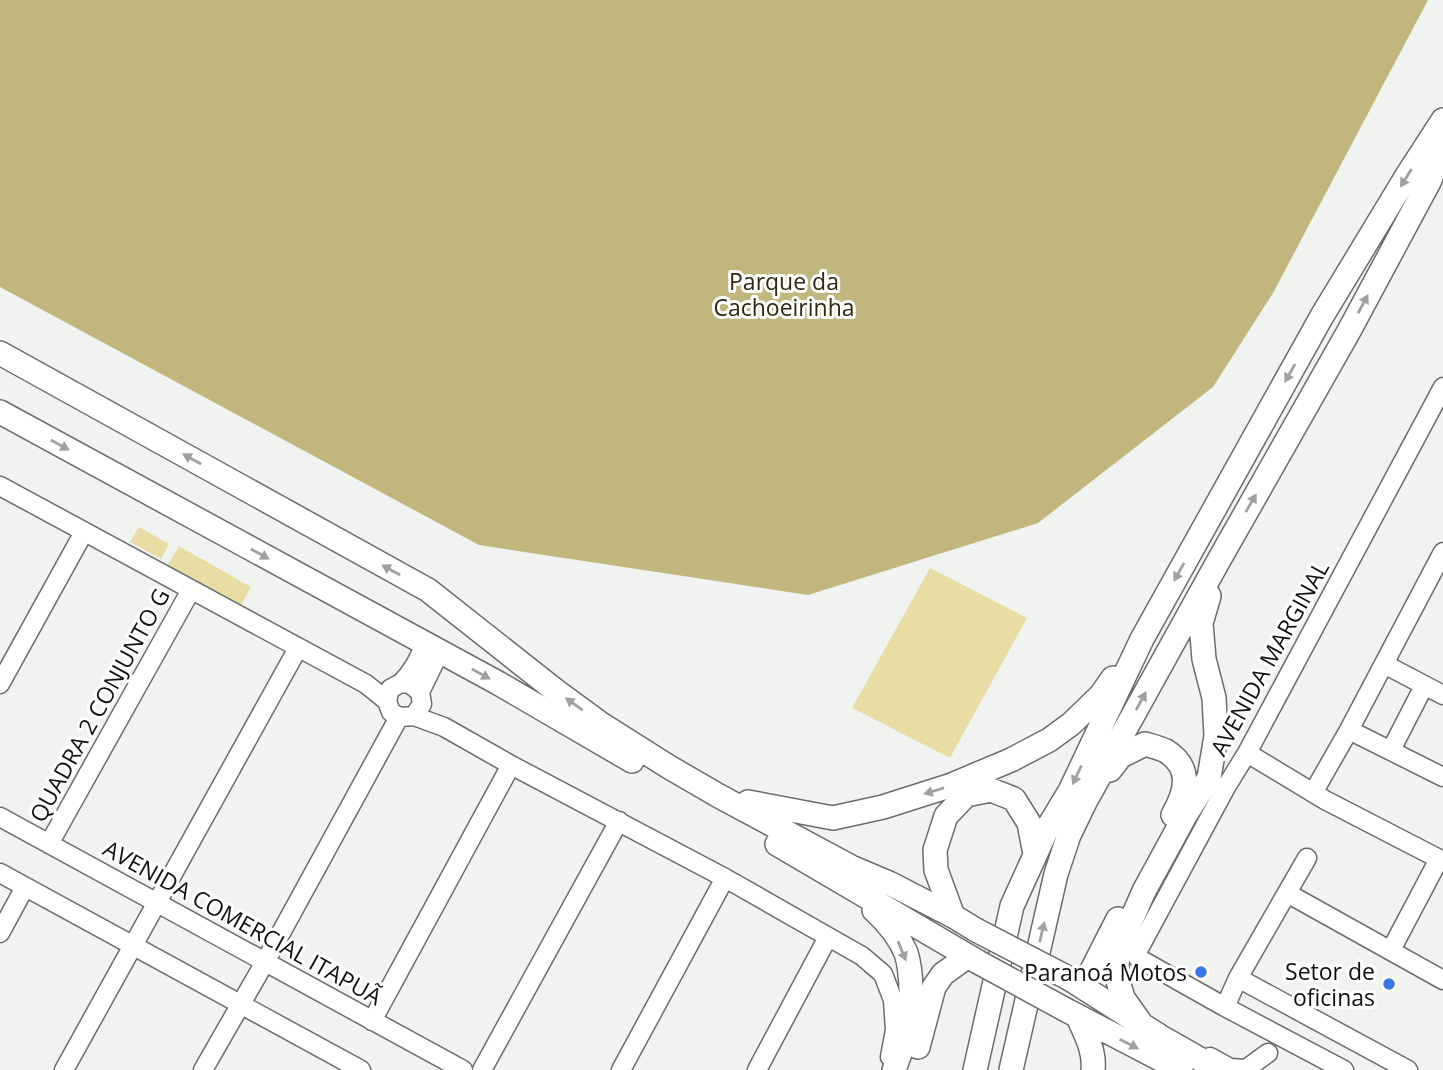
<svg xmlns="http://www.w3.org/2000/svg" width="1443" height="1070" font-family="'Open Sans',sans-serif">
	<style>
		.green { fill: #e7dda5 }
		.forest { fill: #c0b67e }
		.lines { fill: none; stroke-linecap: round; stroke-linejoin: round }
		.minor-casing { stroke: #6a6d6a; stroke-width: 21 }
		.major-casing { stroke: #6a6d6a; stroke-width: 26 }
		.minor { stroke: #fff; stroke-width: 18 }
		.major { stroke: #fff; stroke-width: 23 }
		.major-bridge-casing { stroke: #6a6d6a; stroke-width: 26; stroke-linecap: butt }
		.major-bridge { stroke: #fff; stroke-width: 23 }
		.oneway { fill: #9fa09f }
		.poi-dot { fill: #3877e6; stroke: #fff; stroke-width: 2.5 }
		.labels { text-anchor: middle; dominant-baseline: central; stroke-width: 6; stroke-linejoin: round; paint-order: stroke }
		.park-label { font-size: 23px; fill: #2e290f; stroke: #fff }
		.street-label { font-size: 23px; fill: #101110; stroke: #fff }
		.poi-label { font-size: 23px; fill: #101110; stroke: #fff; text-anchor: end }
	</style>
	<rect width="100%" height="100%" fill="#f0f3f0"/>
	<path class="green" d="M 139,527 L 169,544 L 161,559 L 130,542 Z
		M 179,546 L 251,587 L 239,609 L 166,568 Z
		M 930,568 L 1027,618 L 950,758 L 852,708 Z"/>
	<path class="forest" d="M 0,0 L 1428,0 L 1273,293 L 1213,387 L 1038,523 L 808,595 L 479,545 L 0,287 Z"/>
	<g class="lines">
		<g class="minor-casing">
			<path id="minor" d="M 0,486 L 366,684 L 387,701 L 391,712 L 399,717 L 414,716 L 422,704 L 420,692 L 410,684 L 401,683 L 390,689 L 387,701
				M 1384,664 L 1443,695
				M 401,683 C 413,671 419,659 425,643
				M 0,684 L 84,532
				M 420,692 L 440,651
				M 414,716 L 444,727 L 511,765 L 725,878 L 862,956 L 883,974 L 893,1000 L 895,1030 L 890,1057
				M 1349,730 L 1443,777
				M 1391,750 L 1424,686
				M 1247,753 L 1325,800 L 1443,861
				M 1313,793 L 1349,730 L 1443,552
				M 0,817 L 463,1070
				M 49,844 L 191,590
				M 0,873 L 361,1070
				M 1287,893 L 1443,980
				M 0,933 L 25,887
				M 1391,950 L 1439,859
				M 1238,978 L 1408,1070
				M 1225,1007 L 1238,978 L 1307,858
				M 372,1021 L 511,765
				M 1210,1057 L 1230,1068 L 1246,1069 L 1268,1053
				M 64,1070 L 298,648
				M 203,1070 L 265,962 L 399,717
				M 482,1070 L 619,821
				M 621,1070 L 725,878
				M 757,1070 L 828,937
				M 1344,1070 L 1225,1007 L 1138,958 L 1136,954 L 1226,787 L 1247,753 L 1443,387"/>
		</g>
		<g class="major-casing">
			<path id="major" d="M 0,353 L 428,590 L 556,691 L 601,724 L 669,767 L 719,796 L 851,867 L 889,883 L 953,916 L 976,930
				M 0,412 L 498,683 L 632,761
				M 1110,770 L 1121,756 L 1145,744 C 1152,746 1160,748 1166,751 C 1193,768 1186,792 1173,815
				M 748,802 L 833,818 L 883,807 L 949,786 L 1011,760 L 1049,740 L 1071,724 L 1101,695 L 1113,678
				M 777,844 L 978,962
				M 874,910 C 887,922 899,936 906,953 C 912,971 913,1011 908,1029 C 904,1043 899,1056 894,1070
				M 953,916 L 936,870 L 935,850 L 946,816 L 966,795 L 991,790 L 1014,799 L 1029,823 L 1035,854
				M 1070,979 L 1161,1037 L 1219,1070
				M 1076,982 L 1084,978 L 1091,972 L 1118,919
				M 1068,1011 L 1181,1070
				M 1078,1017 C 1086,1035 1095,1051 1093,1070
				M 1142,1025 L 1123,998 L 1116,974 L 1119,948 L 1144,891 L 1186,814 L 1209,778 L 1216,736 L 1214,698 L 1204,659 L 1201,623 L 1209,596
				M 918,1047 L 934,987 L 943,974 L 968,956
				M 975,1070 L 1012,906 L 1047,829 L 1070,791 L 1142,639 L 1322,316 L 1408,174 L 1443,120
				M 1011,1070 L 1056,874 L 1069,835 L 1085,802 L 1219,560 L 1349,331 L 1430,180 L 1443,143"/>
		</g>
		<use href="#minor" class="minor"/>
		<use href="#major" class="major"/>
		<g class="major-bridge-casing">
			<path id="major-bridge" d="M 976,930 L 1070,979
				M 978,962 L 1068,1011"/>
		</g>
		<use href="#major-bridge" class="major-bridge"/>
	</g>
	<defs><path id="oneway-solid" d="M-6-.8H1V-3.2L6.5 0L1 3.2V.8H-6Z" transform="scale(1.75)"/></defs>
	<g class="oneway">
		<use href="#oneway-solid" transform="translate(1406 178) rotate(122)"/>
		<use href="#oneway-solid" transform="translate(1363 304) rotate(-62)"/>
		<use href="#oneway-solid" transform="translate(1290 373) rotate(119)"/>
		<use href="#oneway-solid" transform="translate(60 445) rotate(29)"/>
		<use href="#oneway-solid" transform="translate(192 459) rotate(-151)"/>
		<use href="#oneway-solid" transform="translate(1251 503) rotate(-60)"/>
		<use href="#oneway-solid" transform="translate(260 554) rotate(29)"/>
		<use href="#oneway-solid" transform="translate(391 570) rotate(-151)"/>
		<use href="#oneway-solid" transform="translate(1179 572) rotate(119)"/>
		<use href="#oneway-solid" transform="translate(481 674) rotate(29)"/>
		<use href="#oneway-solid" transform="translate(1141 701) rotate(-61)"/>
		<use href="#oneway-solid" transform="translate(574 704) rotate(-144)"/>
		<use href="#oneway-solid" transform="translate(1077 775) rotate(115)"/>
		<use href="#oneway-solid" transform="translate(934 791) rotate(163)"/>
		<use href="#oneway-solid" transform="translate(1042 932) rotate(-77)"/>
		<use href="#oneway-solid" transform="translate(902 951) rotate(68)"/>
		<use href="#oneway-solid" transform="translate(1129 1044) rotate(27)"/>
	</g>
	<g class="poi-dot">
		<circle cx="1201" cy="972" r="7"/>
		<circle cx="1389" cy="984" r="7"/>
	</g>
	<g class="labels">
		<g class="park-label">
			<text x="784" y="281">Parque da<tspan x="784" dy="26">Cachoeirinha</tspan></text>
		</g>
		<g class="street-label">
			<text transform="translate(1269 658) rotate(-61)">AVENIDA MARGINAL</text>
			<text transform="translate(99 705) rotate(-61)">QUADRA 2 CONJUNTO G</text>
			<text transform="translate(243 922) rotate(29)">AVENIDA COMERCIAL ITAPUÃ</text>
		</g>
		<g class="poi-label">
			<text x="1375" y="971">Setor de<tspan x="1375" dy="26">oficinas</tspan></text>
			<text x="1187" y="972">Paranoá Motos</text>
		</g>
	</g>
</svg>
